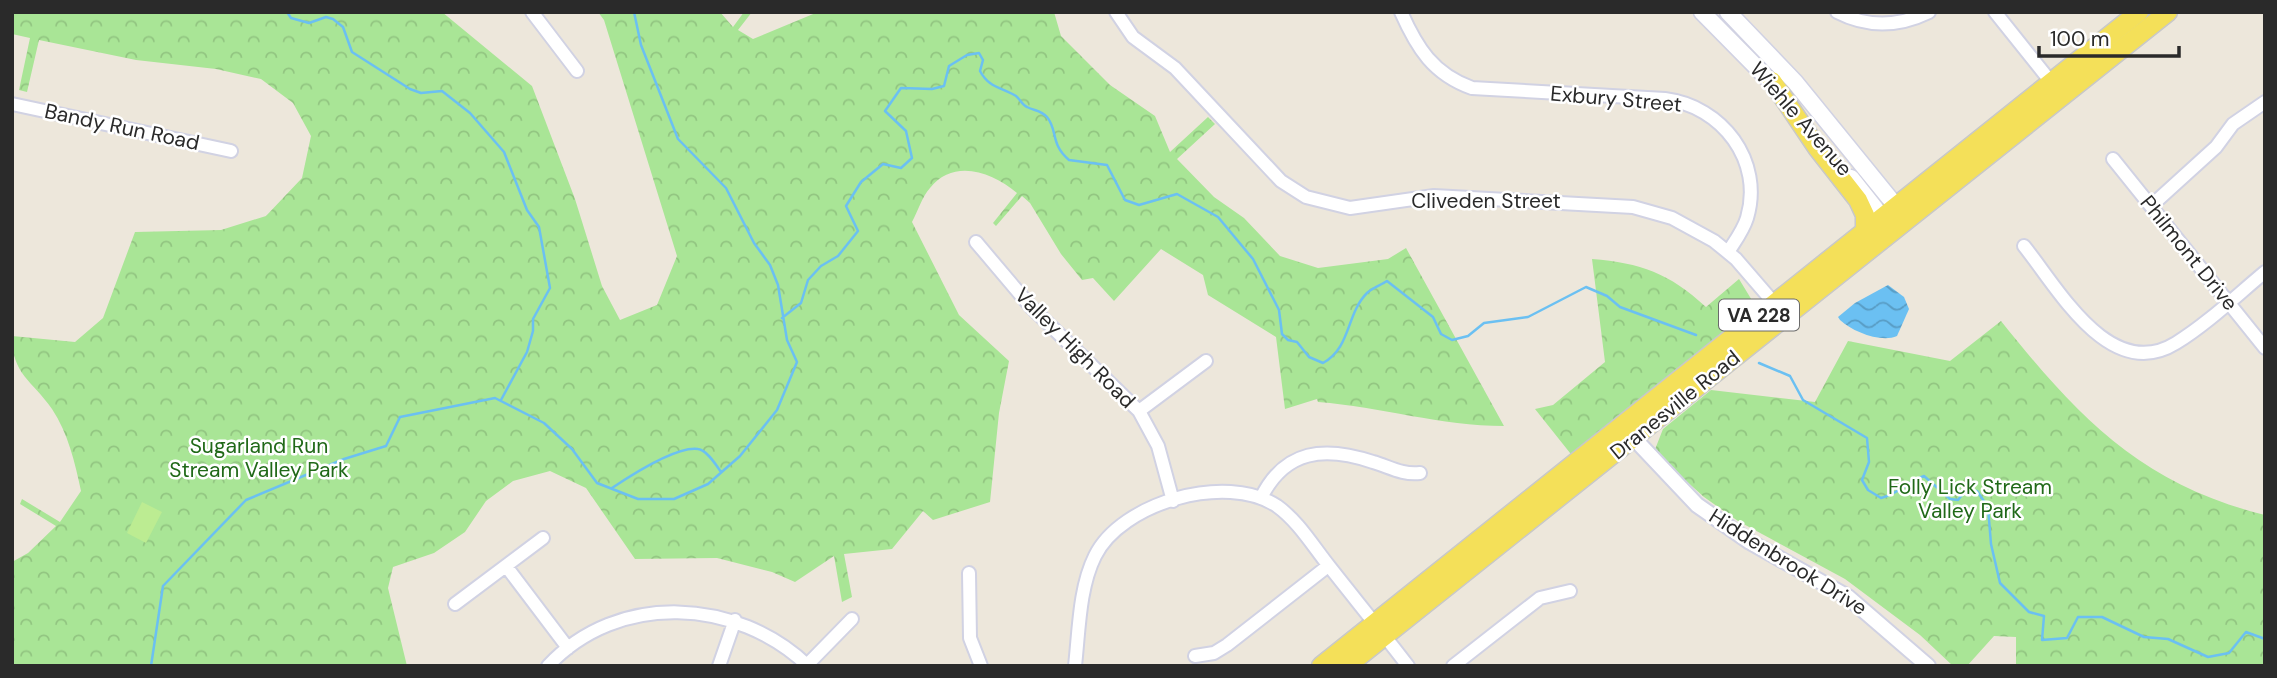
<svg xmlns="http://www.w3.org/2000/svg" width="2277" height="678" font-family="'DM Sans',sans-serif">
	<style>
		.forest { fill: url(#forest-crowns) }
		.pitch { fill: #bcec92 }
		.water { fill: url(#water-waves) }
		.lines { fill: none; stroke-linecap: round; stroke-linejoin: round }
		.stream { stroke: #6bc0f2; stroke-width: 2.5 }
		.minor-casing { stroke: #d1d2e3; stroke-width: 16 }
		.tertiary-casing { stroke: #d1d2e3; stroke-width: 18 }
		.secondary-casing { stroke: #d1d2e3; stroke-width: 19 }
		.primary-casing { stroke: #c8c8c8; stroke-width: 21 }
		.minor { stroke: #fff; stroke-width: 12 }
		.tertiary { stroke: #fff; stroke-width: 14 }
		.secondary { stroke: #fff; stroke-width: 16 }
		.primary { stroke: #f4e059; stroke-width: 18 }
		.labels { text-anchor: middle; dominant-baseline: central; stroke-width: 5; stroke-linejoin: round; paint-order: stroke }
		.shield { fill: #fff; stroke: #6a6a6a; stroke-width: 2 }
		.shield-label { font-size: 19px; font-weight: bold; fill: #2a2a2a }
		.street-label { font-size: 21px; fill: #2a2a2a; stroke: #fff }
		.park-label { font-size: 21px; fill: #206918; stroke: #fff }
	</style>
	<defs>
		<pattern id="forest-crowns" width="20" height="18" patternUnits="userSpaceOnUse" patternTransform="scale(1.75)"><rect width="20" height="18" fill="#a9e596"/><path d="M2 6a3 3 0 1 1 6 0M12 15a3 3 0 1 1 6 0" fill="none" stroke="#92c581"/></pattern>
		<pattern id="water-waves" width="16" height="10" patternUnits="userSpaceOnUse" patternTransform="scale(1.75)"><rect width="16" height="10" fill="#6bc0f2"/><path d="M0 5q4-4 8 0t8 0" fill="none" stroke="#589cc4"/></pattern>
	</defs>
	<rect width="100%" height="100%" fill="#ede7db"/>
	<path class="forest" d="M 12,12 L 442,12 L 532,86 L 575,199 L 602,286 L 620,320 L 657,305 L 677,256 L 604,20 L 598,12 L 720,12 L 733,27 L 744,12 L 752,12 L 738,30 L 753,39 L 818,12 L 1054,12 L 1061,36 L 1110,85 L 1155,116 L 1170,152 L 1208,117 L 1215,124 L 1177,159 L 1214,197 L 1244,218 L 1280,256 L 1318,268 L 1388,259 L 1406,248 L 1504,426 C 1441,426 1381,407 1318,402 L 1317,399 L 1285,409 L 1276,337 L 1208,295 L 1203,275 L 1161,249 L 1114,301 L 1093,278 L 1082,280 L 1061,254 L 1030,203 L 1022,196 L 996,226 L 993,223 L 1017,193 C 992,172 954,158 930,188 C 922,197 918,211 912,222 L 959,315 L 1009,361 L 999,413 L 990,502 L 933,520 L 923,511 L 892,549 L 844,554 L 852,597 L 842,602 L 834,556 L 795,582 L 772,572 L 717,558 L 635,559 L 586,488 L 550,471 L 513,481 L 486,501 L 465,532 L 434,553 L 393,567 L 388,588 L 407,666 L 12,666 L 12,562 L 28,553 L 56,526 L 20,504 L 22,499 L 60,522 L 81,491 C 75,463 68,433 52,409 C 32,380 12,375 12,336 L 75,342 L 103,318 L 135,232 L 221,230 L 266,216 L 302,178 L 311,136 L 293,103 L 261,79 L 216,69 L 136,60 L 39,40 L 27,92 L 19,90 L 30,38 L 12,34 Z
		M 1592,259 C 1641,263 1669,273 1706,307 L 1739,279 L 1753,302 L 1751,309 L 1680,367 L 1688,373 L 1578,463 L 1535,409 L 1553,405 L 1605,362 Z
		M 2001,321 C 2078,417 2140,484 2265,515 L 2265,666 L 2016,666 L 2016,637 L 1994,636 L 1967,666 L 1953,666 L 1920,635 L 1845,579 L 1738,521 L 1704,497 L 1654,452 L 1663,429 L 1711,390 L 1815,402 L 1848,341 L 1950,361 Z"/>
	<path class="pitch" d="M 142,502 L 162,512 L 146,543 L 127,533 Z"/>
	<path class="water" d="M 1888,285 L 1904,297 L 1909,309 L 1897,336 C 1881,343 1853,332 1840,320 L 1838,317 L 1855,303 Z"/>
	<g class="lines">
		<path class="stream" d="M 287,12 L 291,18 L 309,23 L 326,17 L 333,19 L 343,27 L 352,52 L 410,89 L 421,93 L 442,91 L 470,113 L 504,152 L 527,210 L 539,227 L 550,288 L 533,319 L 533,331 L 527,352 L 501,400
			M 782,318 L 801,303 L 808,280 L 821,266 L 838,256 L 858,231 L 846,206 L 861,182 L 883,164 L 901,168 L 912,158 L 906,131 L 885,111 L 901,88 L 932,89 L 944,86 L 949,66 L 967,55 L 979,53 L 983,60 L 980,71 C 989,88 1001,87 1016,96 C 1020,99 1022,105 1027,107 C 1035,111 1041,110 1047,117 C 1058,130 1050,144 1069,160 L 1107,165 L 1125,200 L 1139,205 L 1177,194 L 1218,217 L 1253,259 L 1279,310 L 1282,334 L 1288,340 L 1297,342 L 1309,357 L 1323,363 C 1351,348 1346,314 1367,293 C 1372,288 1381,285 1387,281 L 1433,317 L 1441,334 L 1452,340 L 1468,336 L 1484,323 L 1528,317 L 1586,287 L 1607,296 L 1620,307 L 1696,335
			M 1759,363 L 1790,376 L 1803,400 L 1867,438 L 1869,462 L 1862,480 L 1868,490 L 1881,498 C 1898,494 1907,482 1924,476 L 1950,499 L 1958,500 L 1965,491 L 1977,491 L 1988,507 L 1991,544 L 2000,583 L 2029,612 L 2044,616 L 2042,640 L 2067,638 L 2078,617 L 2102,617 L 2144,637 L 2168,639 L 2208,657 L 2229,653 L 2246,632 L 2265,639
			M 612,488 C 630,476 676,446 698,449 C 707,450 716,465 721,472
			M 151,666 L 163,586 L 246,500 L 344,459 L 386,446 L 400,417 L 495,398 L 544,423 L 572,449 L 597,483 L 638,499 L 674,499 L 708,484 L 740,456 L 777,410 L 797,362 L 787,340 L 778,285 L 770,265 L 754,243 L 726,188 L 678,139 L 641,45 L 634,12"/>
		<g class="minor-casing">
			<path id="minor" d="M 532,12 L 577,71
				M 1116,12 L 1133,37 L 1175,68 L 1281,181 L 1306,197 L 1350,208 L 1434,196 L 1633,207 L 1672,218 L 1714,241 L 1736,259 L 1774,303
				M 1401,12 C 1417,48 1433,74 1472,88 L 1665,99 C 1722,106 1764,161 1747,218 C 1743,231 1735,241 1728,252
				M 1837,12 C 1868,28 1898,27 1929,12
				M 1995,12 L 2051,82
				M 12,104 L 231,151
				M 2113,159 L 2265,348
				M 2151,206 L 2216,147 L 2233,124 L 2265,102
				M 976,242 L 1031,307 L 1139,411 L 1158,446 L 1173,501
				M 2024,246 C 2058,288 2110,384 2176,343 C 2207,324 2236,296 2265,272
				M 1139,411 L 1206,361
				M 1261,498 C 1285,449 1325,446 1373,462 C 1390,467 1402,475 1420,473
				M 506,566 L 568,648
				M 969,573 L 970,638 L 981,666
				M 455,604 L 543,538
				M 1195,656 L 1214,653 L 1227,645 L 1328,566
				M 807,665 L 852,619
				M 548,666 C 618,591 737,598 808,666
				M 719,666 L 735,620
				M 1075,666 C 1079,631 1079,588 1095,556 C 1121,503 1226,472 1277,506 C 1298,521 1313,546 1329,566 C 1355,599 1382,632 1408,666
				M 1453,666 L 1540,598 L 1570,591"/>
		</g>
		<g class="tertiary-casing">
			<path id="tertiary" d="M 1628,432 L 1697,505 L 1750,542 L 1848,597 L 1928,666"/>
		</g>
		<g class="secondary-casing">
			<path id="secondary" d="M 1702,12 L 1779,90
				M 1728,12 L 1795,82 L 1904,216
				M 1851,178 L 1889,226"/>
		</g>
		<g class="primary-casing">
			<path id="primary" d="M 1772,81 L 1818,149 L 1858,200 L 1865,215 L 1865,232
				M 1321,666 L 2139,12
				M 1347,666 L 2168,12"/>
		</g>
		<use href="#minor" class="minor"/>
		<use href="#tertiary" class="tertiary"/>
		<use href="#secondary" class="secondary"/>
		<use href="#primary" class="primary"/>
	</g>
	<g class="labels">
		<rect class="shield" x="1719" y="299.5" width="80" height="31" rx="5"/>
		<g class="shield-label">
			<text x="1759" y="315">VA 228</text>
		</g>
		<g class="street-label">
			<text transform="translate(1616 99) rotate(5)">Exbury Street</text>
			<text transform="translate(1801 119) rotate(49)">Wiehle Avenue</text>
			<text transform="translate(122 127) rotate(12)">Bandy Run Road</text>
			<text x="1486" y="201">Cliveden Street</text>
			<text transform="translate(2189 253) rotate(51)">Philmont Drive</text>
			<text transform="translate(1075 348) rotate(45)">Valley High Road</text>
			<text transform="translate(1675 405) rotate(-39)">Dranesville Road</text>
			<text transform="translate(1788 562) rotate(32)">Hiddenbrook Drive</text>
		</g>
		<g class="park-label">
			<text x="259" y="446">Sugarland Run<tspan x="259" dy="24">Stream Valley Park</tspan></text>
			<text x="1970" y="487">Folly Lick Stream<tspan x="1970" dy="24">Valley Park</tspan></text>
		</g>
	</g>
	<rect width="2277" height="678" fill="none" stroke="#2a2a2a" stroke-width="28"/>
	<path d="M2039 46v10h140v-10" fill="none" stroke="#2a2a2a" stroke-width="3.5"/>
	<text x="2050" y="46" font-size="21" fill="#2a2a2a" stroke="#ffffff" stroke-width="5" paint-order="stroke">100 m</text>
</svg>
